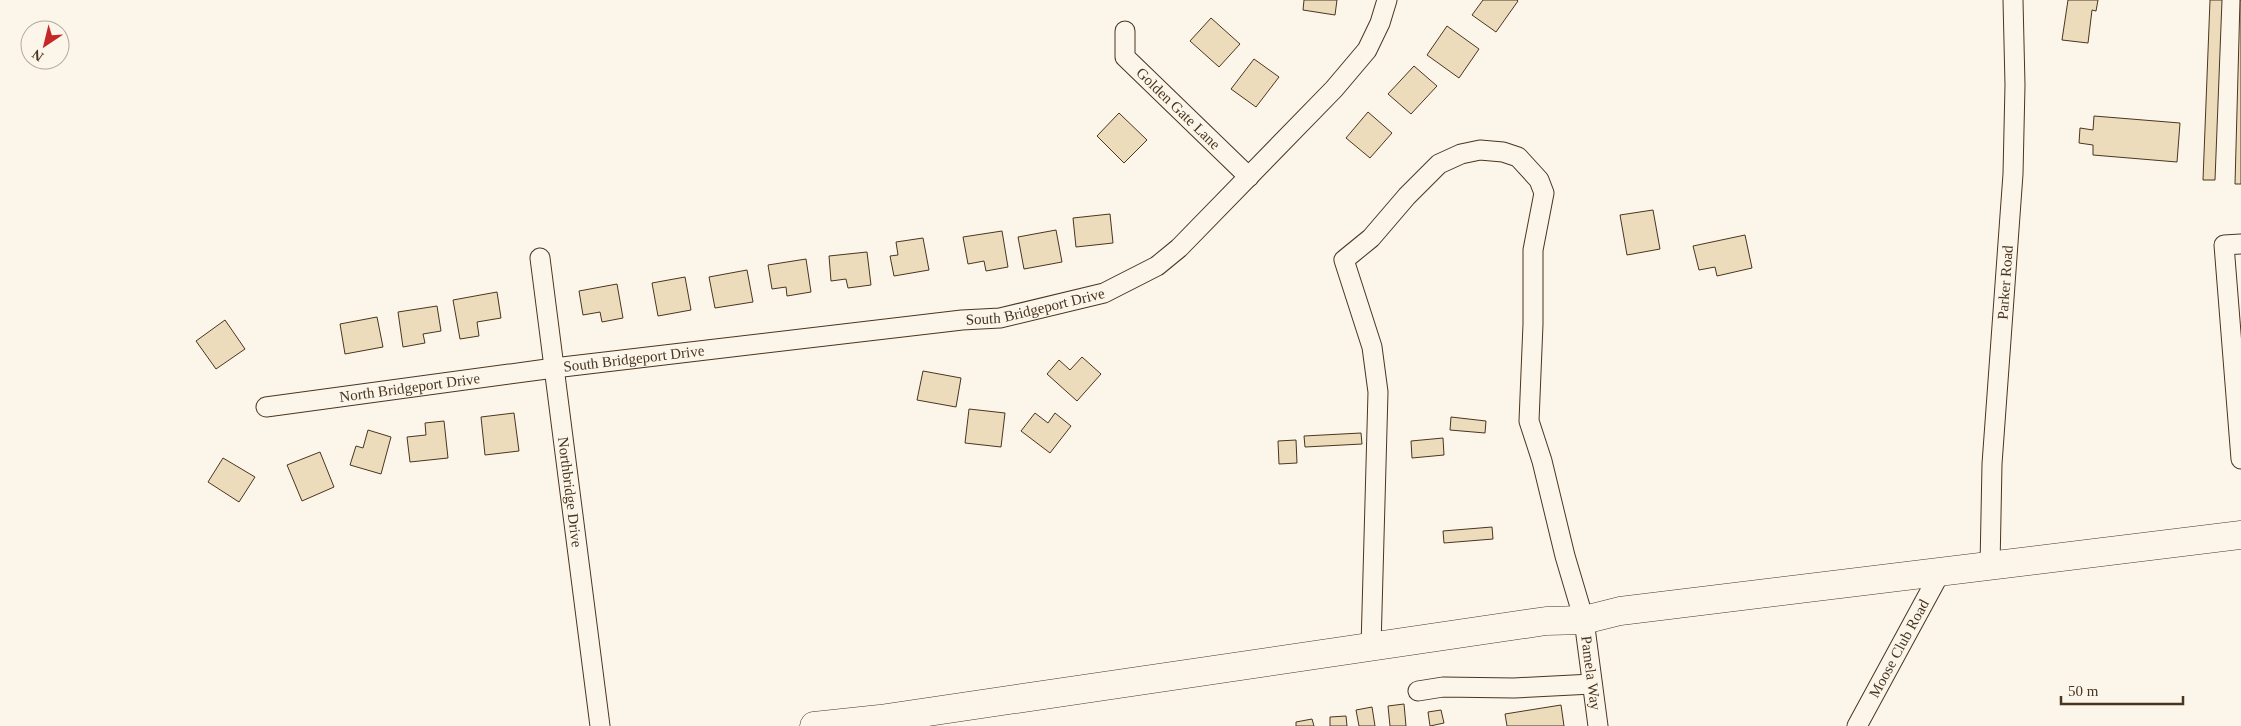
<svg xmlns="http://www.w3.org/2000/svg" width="2241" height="726" font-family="Georgia,serif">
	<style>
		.building { fill: #ecdcbc; stroke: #4a3520 }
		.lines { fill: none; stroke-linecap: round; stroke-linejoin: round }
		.minor-casing { stroke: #4a3520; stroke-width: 21 }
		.highway-casing { stroke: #4a3520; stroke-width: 29 }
		.minor { stroke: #fbf6e9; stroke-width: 19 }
		.highway { stroke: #fbf6e9; stroke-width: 28 }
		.labels { text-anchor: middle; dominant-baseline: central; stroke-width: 4; stroke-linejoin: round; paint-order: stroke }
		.street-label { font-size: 15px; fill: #4a3520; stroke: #fbf6e9 }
	</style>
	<rect width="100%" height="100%" fill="#fbf6e9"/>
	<path class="building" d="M 1304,0 L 1337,0 L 1335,15 L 1303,10 Z
		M 1483,0 L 1517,0 L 1518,1 L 1496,32 L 1472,15 Z
		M 2068,0 L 2098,0 L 2096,11 L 2092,10 L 2088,43 L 2062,40 Z
		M 2210,0 L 2222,0 L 2215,180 L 2203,180 Z
		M 2240,0 L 2241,0 L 2241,184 L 2235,184 Z
		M 1211,18 L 1240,44 L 1219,67 L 1190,41 Z
		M 1447,26 L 1479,49 L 1459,78 L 1427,55 Z
		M 1254,59 L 1279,77 L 1256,107 L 1231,89 Z
		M 1414,66 L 1437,86 L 1411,114 L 1388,94 Z
		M 1368,112 L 1392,133 L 1370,158 L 1346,138 Z
		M 1119,113 L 1147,140 L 1124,163 L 1097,136 Z
		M 2094,116 L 2180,123 L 2177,162 L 2093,155 L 2093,145 L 2079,143 L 2080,128 L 2093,130 Z
		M 1653,210 L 1660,249 L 1627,255 L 1620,215 Z
		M 1110,214 L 1113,243 L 1076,247 L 1073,218 Z
		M 1056,230 L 1062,262 L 1024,269 L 1018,237 Z
		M 1002,231 L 1008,267 L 986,271 L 984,261 L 968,264 L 963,237 Z
		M 1745,235 L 1752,268 L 1717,276 L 1715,267 L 1699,270 L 1693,246 Z
		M 923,238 L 929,270 L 894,276 L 890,256 L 898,255 L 896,242 Z
		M 867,252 L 871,285 L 848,288 L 846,279 L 831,281 L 829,256 Z
		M 806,259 L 811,292 L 787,296 L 786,287 L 772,289 L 768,265 Z
		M 747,270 L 753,302 L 715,308 L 709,277 Z
		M 685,277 L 691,310 L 658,316 L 652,283 Z
		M 617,284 L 623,318 L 602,322 L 600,312 L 583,315 L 579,291 Z
		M 497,292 L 501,318 L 477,322 L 479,336 L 460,339 L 453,300 Z
		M 437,306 L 441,331 L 423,334 L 425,343 L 403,347 L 398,312 Z
		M 377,317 L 383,347 L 345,354 L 340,324 Z
		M 225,320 L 245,349 L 216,369 L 196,341 Z
		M 1082,357 L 1101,374 L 1077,401 L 1047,374 L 1059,360 L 1070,370 Z
		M 923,371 L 961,378 L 956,407 L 917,400 Z
		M 969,409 L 1005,413 L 1001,447 L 965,443 Z
		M 514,413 L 519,451 L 485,455 L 481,417 Z
		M 1035,413 L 1048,423 L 1055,413 L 1071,426 L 1050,453 L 1021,431 Z
		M 1451,417 L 1486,421 L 1485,433 L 1450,430 Z
		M 444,421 L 448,458 L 410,462 L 407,437 L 426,435 L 425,423 Z
		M 368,430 L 391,437 L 381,474 L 350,465 L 356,446 L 363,448 Z
		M 1361,433 L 1362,444 L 1305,447 L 1304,436 Z
		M 1443,438 L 1444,455 L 1412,458 L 1411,441 Z
		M 1296,440 L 1297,463 L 1279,464 L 1278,441 Z
		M 320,452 L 334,487 L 302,501 L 287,465 Z
		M 223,458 L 255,477 L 239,502 L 208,482 Z
		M 1492,527 L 1493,539 L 1444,543 L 1443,531 Z
		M 1404,704 L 1406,726 L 1390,726 L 1388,706 Z
		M 1561,705 L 1564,726 L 1507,726 L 1505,714 Z
		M 1372,707 L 1375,726 L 1359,726 L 1356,710 Z
		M 1441,710 L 1444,723 L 1430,726 L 1428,712 Z
		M 1346,716 L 1347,726 L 1330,726 L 1330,717 Z
		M 1312,719 L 1314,726 L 1296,726 L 1296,722 Z"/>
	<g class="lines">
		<g class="minor-casing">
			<g id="minor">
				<path id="s1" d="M 1125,31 L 1125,57 L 1249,177"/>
				<path d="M 2241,244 L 2224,245 L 2241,459"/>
				<path id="s2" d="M 540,258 L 600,726"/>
				<path id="s3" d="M 266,407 L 554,368 L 962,320 L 1000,318 L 1104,293 L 1157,266 L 1179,248 L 1334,89 L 1367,50 L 1380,23 L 1387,0"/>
				<path id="s4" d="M 1990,566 L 1992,464 L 2013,174 L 2015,85 L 2013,0"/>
				<path id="s5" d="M 1371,647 L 1378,392 L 1372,347 L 1344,260 L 1371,238 L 1407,196 L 1439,164 L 1461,154 L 1480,150 L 1503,152 L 1518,157 L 1539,180 L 1544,193 L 1533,250 L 1533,324 L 1529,421 L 1542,461 L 1565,556 L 1584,620 L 1598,726"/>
				<path d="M 1418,691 L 1443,687 L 1514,688 L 1592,684"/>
				<path id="s6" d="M 1857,726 L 1940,573"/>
			</g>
		</g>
		<g class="highway-casing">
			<path id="highway" d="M 814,726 L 880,719 L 1546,621 L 1584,620 L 1620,611 L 2241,535"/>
		</g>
		<use href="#minor" class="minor"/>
		<use href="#highway" class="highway"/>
	</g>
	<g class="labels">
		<g class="street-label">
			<text stroke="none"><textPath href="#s1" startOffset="100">Golden Gate Lane</textPath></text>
			<text stroke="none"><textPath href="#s4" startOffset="284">Parker Road</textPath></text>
			<text stroke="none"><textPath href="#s3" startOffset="776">South Bridgeport Drive</textPath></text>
			<text stroke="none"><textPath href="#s3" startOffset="371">South Bridgeport Drive</textPath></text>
			<text stroke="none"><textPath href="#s3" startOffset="145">North Bridgeport Drive</textPath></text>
			<text stroke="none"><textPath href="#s2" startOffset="236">Northbridge Drive</textPath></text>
			<text stroke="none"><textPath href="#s6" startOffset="88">Moose Club Road</textPath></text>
			<text stroke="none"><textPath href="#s5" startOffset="1144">Pamela Way</textPath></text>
		</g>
	</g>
	<g transform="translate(45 45) rotate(215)"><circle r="24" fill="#fbf6e9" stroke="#b4a999"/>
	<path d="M0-4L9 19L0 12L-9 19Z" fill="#c62828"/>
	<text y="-8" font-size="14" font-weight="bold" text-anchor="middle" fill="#4a3520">N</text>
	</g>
	<path d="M2061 696v8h122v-8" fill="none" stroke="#4a3520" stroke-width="2.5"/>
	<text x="2068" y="696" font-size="15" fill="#4a3520" stroke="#fbf6e9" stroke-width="4" paint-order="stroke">50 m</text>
</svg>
